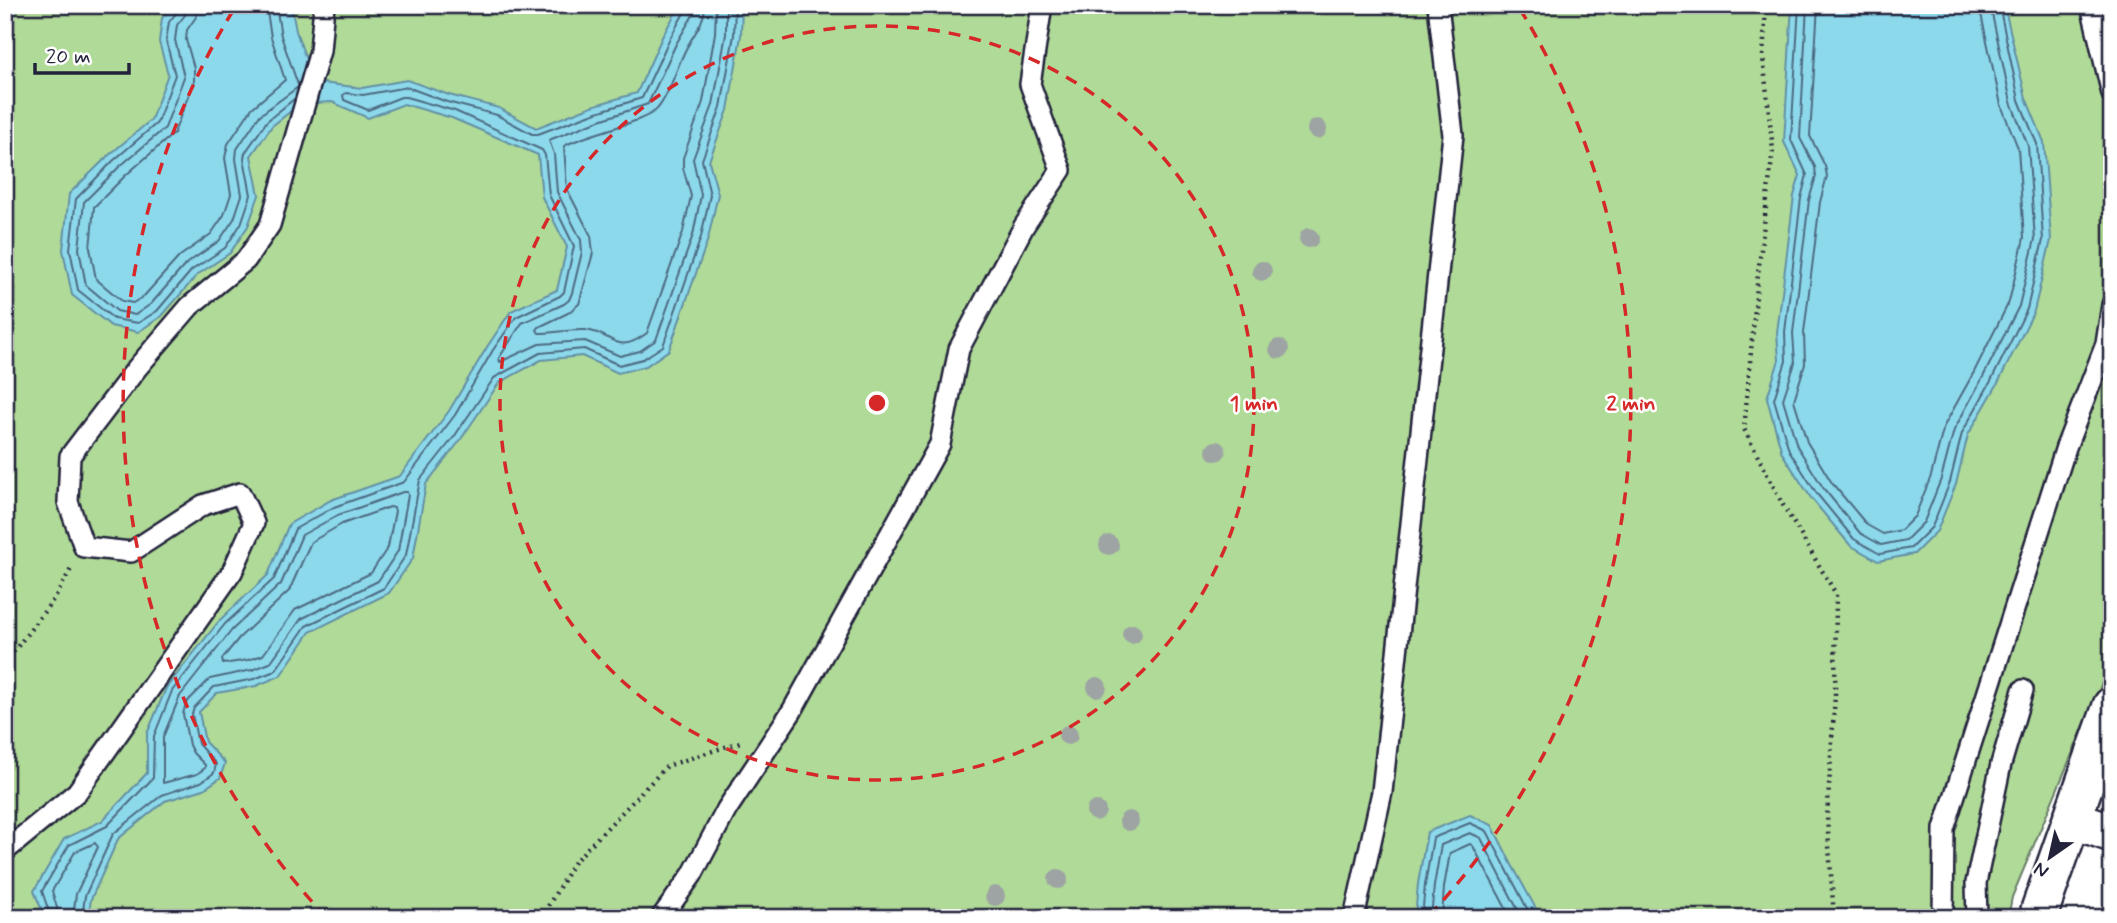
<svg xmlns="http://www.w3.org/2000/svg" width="2117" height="923" font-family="Mynerve,sans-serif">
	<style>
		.green { fill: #b0da97; stroke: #697e69; stroke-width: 2 }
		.water { fill: #8dd9ec; stroke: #6290a5; stroke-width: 2 }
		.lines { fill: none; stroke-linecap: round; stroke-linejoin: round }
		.shore { stroke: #4d6b82; stroke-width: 2 }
		.service-casing { stroke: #22223b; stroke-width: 24 }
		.minor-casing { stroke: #22223b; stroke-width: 42 }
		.path { stroke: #22223b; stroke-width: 4.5; stroke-dasharray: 2 5; stroke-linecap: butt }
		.service { stroke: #fff; stroke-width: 19 }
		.minor { stroke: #fff; stroke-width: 37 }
		.tree { fill: #9da4a3 }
		.ring { fill: none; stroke: #d62828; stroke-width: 3.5; stroke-dasharray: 12 9 }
		.centre { fill: #d62828; stroke: #fff; stroke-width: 3.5 }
		.ring-label { font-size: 21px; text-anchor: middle; font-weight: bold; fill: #d62828; stroke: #fff; stroke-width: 5; stroke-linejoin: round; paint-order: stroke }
	</style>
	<rect width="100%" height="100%" fill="#fff"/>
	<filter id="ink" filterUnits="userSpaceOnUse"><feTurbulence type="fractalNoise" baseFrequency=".0143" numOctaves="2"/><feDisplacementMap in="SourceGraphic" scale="14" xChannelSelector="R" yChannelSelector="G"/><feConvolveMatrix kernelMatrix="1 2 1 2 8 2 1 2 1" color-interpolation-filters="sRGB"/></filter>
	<g filter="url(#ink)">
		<path class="green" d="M 5,5 L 2112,5 L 2112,659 L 2012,897 L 2008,918 L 5,918 Z"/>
		<path class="water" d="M 173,5 L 291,5 L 296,31 L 314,82 L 362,88 L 407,80 L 449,95 L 499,108 L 536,128 L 592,106 L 637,93 L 662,37 L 680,5 L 742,5 L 741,36 L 728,110 L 709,161 L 718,194 L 708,239 L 669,350 L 646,366 L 618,373 L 582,356 L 541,360 L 499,383 L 459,442 L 426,484 L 413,558 L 389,593 L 310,632 L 280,676 L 256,686 L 217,693 L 199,712 L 205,742 L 225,763 L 220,778 L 204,789 L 165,801 L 118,839 L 91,899 L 88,918 L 45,918 L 34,891 L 64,839 L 102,821 L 147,773 L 147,734 L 166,688 L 220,620 L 268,575 L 289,524 L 331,500 L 400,476 L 449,411 L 487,347 L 511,311 L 557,290 L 567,247 L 542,197 L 538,155 L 452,118 L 404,104 L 368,118 L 332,102 L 300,104 L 272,126 L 251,156 L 259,195 L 248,226 L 230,253 L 197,275 L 162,316 L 138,332 L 111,326 L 72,295 L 63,250 L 69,194 L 108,156 L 151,120 L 168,74 L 159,42 L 162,18 Z
			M 1792,5 L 2004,5 L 2026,98 L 2044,142 L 2051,240 L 2034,311 L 1997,385 L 1968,435 L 1956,484 L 1937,531 L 1914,554 L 1878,561 L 1850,545 L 1811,498 L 1782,453 L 1767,398 L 1779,360 L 1777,333 L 1794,196 L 1800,175 L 1784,142 Z
			M 1470,815 L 1492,825 L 1511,863 L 1541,918 L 1415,918 L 1418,884 L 1427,832 Z"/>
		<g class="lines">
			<path class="shore" d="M 178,5 L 177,12 L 169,22 L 166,41 L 175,75 L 157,123 L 113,161 L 76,199 L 70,249 L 78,290 L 114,319 L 138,323 L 157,311 L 192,270 L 225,248 L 241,224 L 251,195 L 244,158 L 245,153 L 267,121 L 294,99
				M 187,5 L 185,15 L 177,25 L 175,40 L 184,77 L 165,128 L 119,167 L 84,202 L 79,249 L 86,285 L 117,311 L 135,315 L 151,304 L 186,264 L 219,241 L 234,219 L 242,195 L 236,159 L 237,149 L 260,115 L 298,87
				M 198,5 L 196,17 L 187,30 L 186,40 L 194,68 L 194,81 L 174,133 L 126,175 L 94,207 L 90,248 L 96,279 L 122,301 L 133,303 L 144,296 L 180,256 L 211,234 L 224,215 L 231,194 L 225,158 L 228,144 L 252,108 L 285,80 L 271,37 L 266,5
				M 276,5 L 281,36 L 298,85
				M 695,5 L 693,15 L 676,44 L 648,104 L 597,121 L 549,140 L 554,154 L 557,192 L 581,240 L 582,252 L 572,293 L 569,300 L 564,304 L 522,323 L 499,358 L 500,362 L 539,344 L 585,341 L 620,356 L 640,351 L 656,340 L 693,235 L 701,195 L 693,159 L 713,105 L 726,34 L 726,5
				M 705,5 C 705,22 693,35 686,49 C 676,68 671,92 658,108 C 648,122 584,134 564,146 L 567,189 L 591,236 L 593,253 L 579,304 L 568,313 L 539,327 L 537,330 L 539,333 C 554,333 570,329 585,330 C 614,333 615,357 647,333 L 683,232 L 691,196 L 683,168 L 683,158 L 703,102 L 715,33 L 716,5
				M 1799,5 L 1791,140 L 1807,175 L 1801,198 L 1785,332 L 1786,361 L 1774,399 L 1789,450 L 1817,494 L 1854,539 L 1880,554 L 1911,548 L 1932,527 L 1950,482 L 1962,433 L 1991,381 L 2027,309 L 2043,240 L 2037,144 L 2019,100 L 1999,5
				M 1807,5 L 1800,138 L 1815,167 L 1816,176 L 1809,200 L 1793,333 L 1795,363 L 1783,399 L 1797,446 L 1824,489 L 1860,533 L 1881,545 L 1906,540 L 1924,522 L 1941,479 L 1954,430 L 1983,377 L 2019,306 L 2035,239 L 2028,146 L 2011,102 L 1990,5
				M 1818,5 L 1810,136 L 1825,166 L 1827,176 L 1820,202 L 1804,333 L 1805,364 L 1794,400 L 1807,442 L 1832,483 L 1867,525 L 1883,534 L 1901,530 L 1915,516 L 1931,476 L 1944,426 L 1974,372 L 2009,302 L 2024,238 L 2018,148 L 2001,105 L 1979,5
				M 403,492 L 407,492 L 408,495 L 398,551 L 378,581 L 301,619 L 270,663 L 252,670 L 210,679 L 186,703 L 183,714 L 189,745 L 193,753 L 205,765 L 205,768 L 197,774 L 163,783 L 163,737 L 180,696 L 232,630 L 281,584 L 302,535 L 338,515 Z
				M 390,507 L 394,508 L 395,511 L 388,547 L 371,573 L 295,610 L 263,655 L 248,660 L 223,664 L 222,659 L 239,638 L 289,591 L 311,542 L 342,524 Z
				M 51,918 L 42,891 L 69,845 L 107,826 L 153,778 L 154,736 L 172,691 L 225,624 L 274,579 L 295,529 L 334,507 L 404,482 L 455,415 L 493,350 L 516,317 L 560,296 L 564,292 L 574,246 L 549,195 L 545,155 L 542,150 L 455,111 L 406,97 L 401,97 L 368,110 L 344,100 L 343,95 L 346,93 L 363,95 L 407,87 L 447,102 L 497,115 L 532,134 L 538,134 L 594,113 L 642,98 L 669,40 L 685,11 L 686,5
				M 60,918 L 52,891 L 75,852 L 95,843 L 98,847 L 76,894 L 73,918
				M 82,918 L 85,896 L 113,834 L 162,795 L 201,782 L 214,773 L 216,764 L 198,744 L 192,714 L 194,708 L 214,687 L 254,679 L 275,671 L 306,626 L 384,588 L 406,555 L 420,480 L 454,437 L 494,378 L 540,353 L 584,349 L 619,365 L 643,359 L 663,346 L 701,237 L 710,195 L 702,160 L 721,107 L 734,35 L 735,5
				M 1422,918 L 1425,885 L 1433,838 L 1470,823 L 1487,831 L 1532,918
				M 1431,918 L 1434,886 L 1441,845 L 1470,833 L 1481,838 L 1522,918
				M 1442,918 L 1444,887 L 1450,853 L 1470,844 L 1473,846 L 1511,918"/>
			<g class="service-casing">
				<path id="service" d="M 2091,5 L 2112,94
					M 5,851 L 77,792 L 232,572 L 254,523 L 240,493 L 203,505 L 131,552 L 84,547 L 68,502 L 70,456 L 137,368 L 190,306 L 246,260 L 270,225 L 320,51 L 324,5
					M 661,918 L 692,875 L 727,809 L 792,711 L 940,444 L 959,349 L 1024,226 L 1061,170 L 1030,84 L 1042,5
					M 1354,918 L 1382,792 L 1453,135 L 1438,5
					M 1943,918 L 1944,829 L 2066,447 L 2106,344 L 2112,305
					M 1977,918 L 1976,883 L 2001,764 L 2023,690"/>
			</g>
			<g class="minor-casing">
				<path id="minor" d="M 2072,819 L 2112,833
					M 2040,918 L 2040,910 L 2112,706"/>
			</g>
			<path class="path" d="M 1766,5 L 1763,57 L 1773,150 L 1758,274 L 1744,429 L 1783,505 L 1836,594 L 1835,694 L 1827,817 L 1834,918
				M 5,663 L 56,596 L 71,569
				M 541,918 L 574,862 L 667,766 L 740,742"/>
			<use href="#service" class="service"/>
			<use href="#minor" class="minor"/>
		</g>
		<g class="tree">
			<circle cx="1317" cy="129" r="10"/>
			<circle cx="1309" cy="238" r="10"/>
			<circle cx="1262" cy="271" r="10"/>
			<circle cx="1279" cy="349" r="10"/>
			<circle cx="1216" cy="451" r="10"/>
			<circle cx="1109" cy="545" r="10"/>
			<circle cx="1132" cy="634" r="10"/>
			<circle cx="1097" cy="687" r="10"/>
			<circle cx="1068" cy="735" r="10"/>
			<circle cx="1096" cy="811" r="10"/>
			<circle cx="1129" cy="821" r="10"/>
			<circle cx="1058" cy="879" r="10"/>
			<circle cx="995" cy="896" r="10"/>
		</g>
	</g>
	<g class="ring">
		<circle cx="877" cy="403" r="377"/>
		<path d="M326 917A754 754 0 0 1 234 9M1520 9A754 754 0 0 1 1428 917"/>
	</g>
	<circle cx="877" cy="403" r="10" class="centre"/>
	<g class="ring-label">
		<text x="1254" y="410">1 min</text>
		<text x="1631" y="410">2 min</text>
	</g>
	<rect width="2117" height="923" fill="none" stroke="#fff" stroke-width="28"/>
	<rect x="14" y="14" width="2089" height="895" fill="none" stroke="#22223b" stroke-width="2.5" filter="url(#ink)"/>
	<g transform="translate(2050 857) rotate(214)" stroke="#ffffff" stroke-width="5" paint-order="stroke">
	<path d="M0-5L12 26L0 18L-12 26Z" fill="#22223b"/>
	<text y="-10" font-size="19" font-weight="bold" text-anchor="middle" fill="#22223b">N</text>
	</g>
	<path d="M35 63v10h94v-10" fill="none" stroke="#22223b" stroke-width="3.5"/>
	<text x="46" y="63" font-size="21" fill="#22223b" stroke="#ffffff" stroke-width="5" paint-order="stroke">20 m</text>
</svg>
